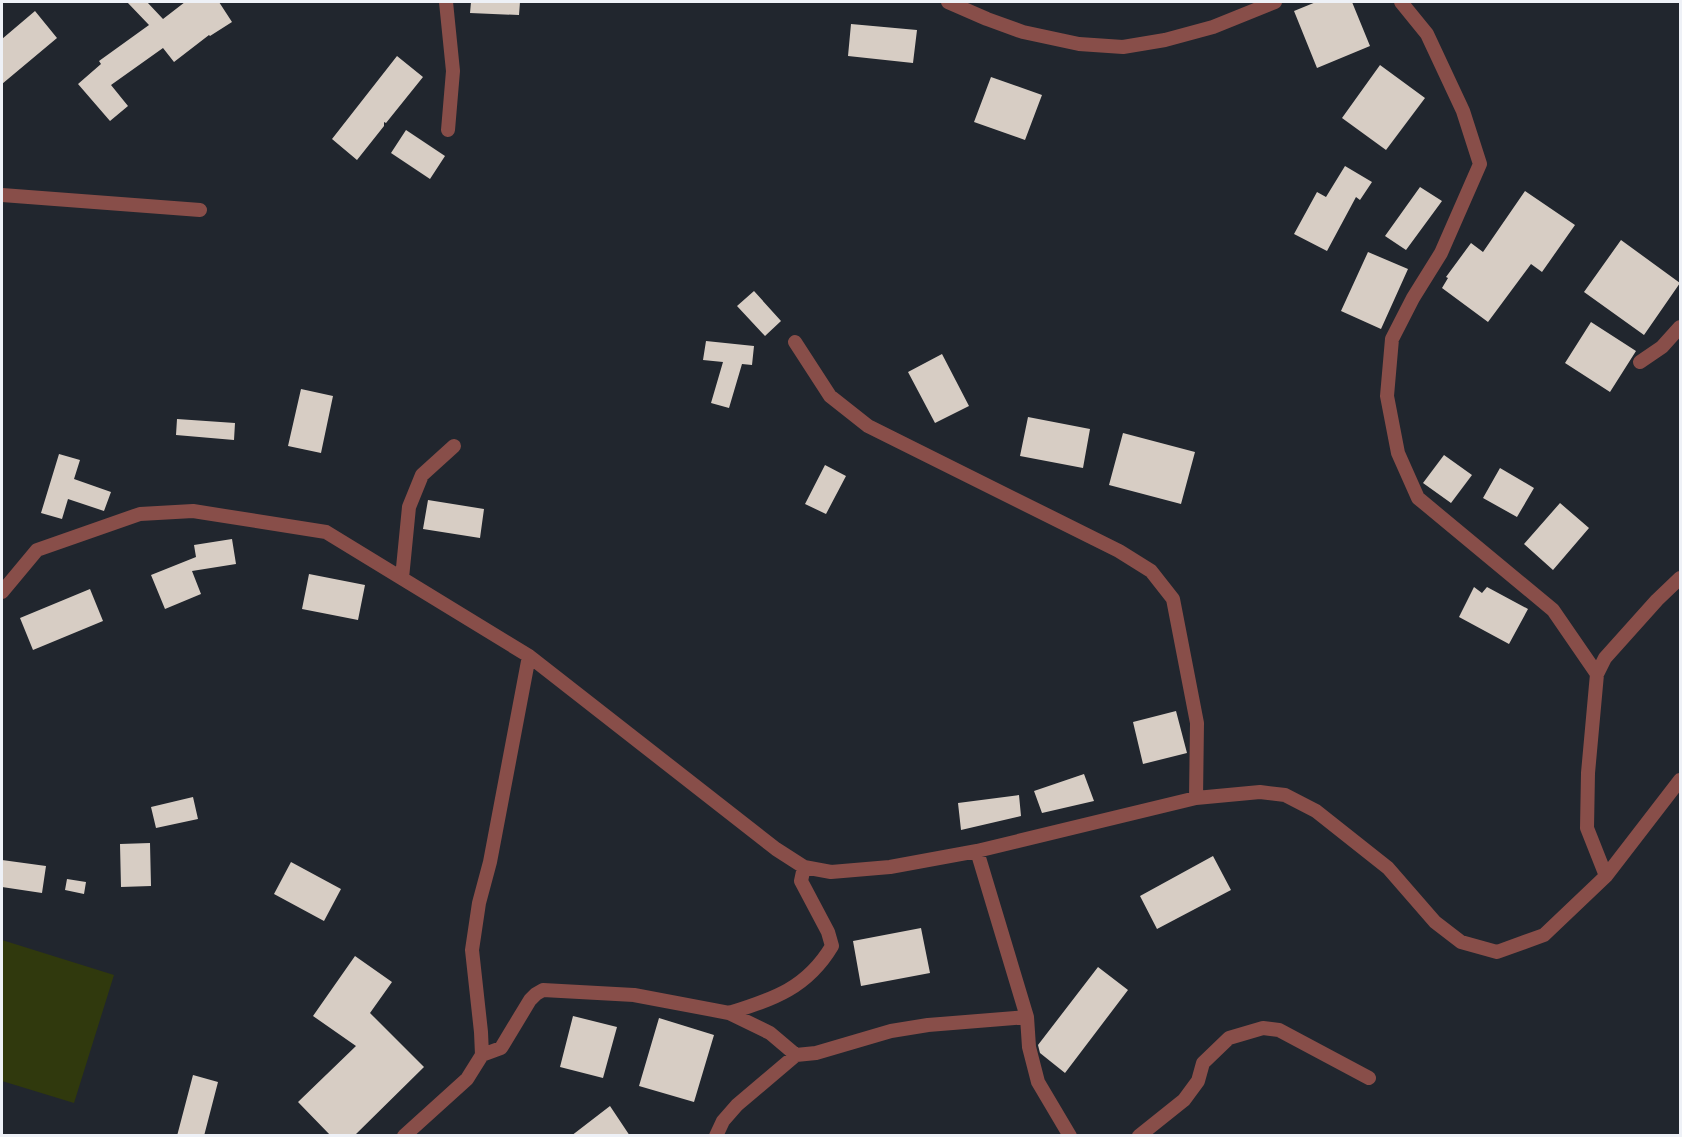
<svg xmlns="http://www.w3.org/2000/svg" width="1682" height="1137" font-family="Helvetica,sans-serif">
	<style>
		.green { fill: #30390d }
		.building { fill: #d7cdc4 }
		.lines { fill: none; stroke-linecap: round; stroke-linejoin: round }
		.street { stroke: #884e49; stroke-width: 14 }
	</style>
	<rect width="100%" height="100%" fill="#21262e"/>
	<path class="green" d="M 2,940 L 114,975 L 74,1103 L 2,1081 Z"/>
	<path class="building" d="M 127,2 L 147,2 L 163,19 L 185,2 L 219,2 L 232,22 L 210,36 L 209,35 L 174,62 L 163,48 L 111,85 L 128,106 L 110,121 L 78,84 L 101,64 L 99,61 L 149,25 Z
		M 471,2 L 520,2 L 519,15 L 470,13 Z
		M 1316,2 L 1352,2 L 1370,46 L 1317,68 L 1294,11 Z
		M 35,11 L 57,38 L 2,84 L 2,39 Z
		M 851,24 L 917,30 L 913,63 L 848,56 Z
		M 397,56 L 423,77 L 386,123 L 384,122 L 384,126 L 357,160 L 332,139 Z
		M 1380,65 L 1425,98 L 1386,150 L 1342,118 Z
		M 991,77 L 1042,95 L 1025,140 L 974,122 Z
		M 406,130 L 445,156 L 430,179 L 391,153 Z
		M 1345,166 L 1372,182 L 1360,200 L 1356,197 L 1327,251 L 1294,234 L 1317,192 L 1326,197 Z
		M 1420,187 L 1442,201 L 1406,250 L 1385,236 Z
		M 1525,191 L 1575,225 L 1542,272 L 1531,264 L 1488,322 L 1442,288 L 1448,278 L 1446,277 L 1471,243 L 1483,252 Z
		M 1621,240 L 1680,283 L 1644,335 L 1584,292 Z
		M 1368,252 L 1408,269 L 1381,329 L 1341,311 Z
		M 754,291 L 781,321 L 765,336 L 737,306 Z
		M 1591,322 L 1636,351 L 1610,392 L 1565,363 Z
		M 706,341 L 754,346 L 752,365 L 742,364 L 729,408 L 711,403 L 723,362 L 703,360 Z
		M 942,354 L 969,406 L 935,423 L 908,372 Z
		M 301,389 L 333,396 L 321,453 L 288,446 Z
		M 1028,417 L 1090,429 L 1083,468 L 1020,456 Z
		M 177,419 L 235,423 L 234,440 L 176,435 Z
		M 1123,433 L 1195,452 L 1181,504 L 1109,485 Z
		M 59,454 L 80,460 L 74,479 L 111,492 L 104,511 L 68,499 L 62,519 L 41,513 Z
		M 1444,455 L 1472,475 L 1451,503 L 1423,483 Z
		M 825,465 L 846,476 L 826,514 L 805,504 Z
		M 1500,468 L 1534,488 L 1517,517 L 1483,498 Z
		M 428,500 L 484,509 L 480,538 L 423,529 Z
		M 1560,503 L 1589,528 L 1553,570 L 1524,544 Z
		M 232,539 L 236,564 L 192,571 L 201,594 L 165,609 L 151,575 L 196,557 L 194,545 Z
		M 309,574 L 365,585 L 358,620 L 302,609 Z
		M 1474,587 L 1482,593 L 1487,587 L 1528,609 L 1509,644 L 1459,617 Z
		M 90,589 L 103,621 L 33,650 L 20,618 Z
		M 1176,711 L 1187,753 L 1143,764 L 1133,722 Z
		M 1084,774 L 1094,801 L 1042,813 L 1034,791 Z
		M 1019,795 L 1021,816 L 961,830 L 958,803 Z
		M 193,797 L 198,819 L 156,828 L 151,807 Z
		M 150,843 L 151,886 L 121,887 L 120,844 Z
		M 1213,856 L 1231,890 L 1157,929 L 1140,896 Z
		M 2,860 L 46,866 L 42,893 L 2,887 Z
		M 291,862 L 341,889 L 324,921 L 274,894 Z
		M 67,879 L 86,882 L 84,894 L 65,890 Z
		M 921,928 L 930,973 L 861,986 L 853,941 Z
		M 355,956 L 392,982 L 370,1013 L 424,1067 L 354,1136 L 331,1136 L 298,1102 L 356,1046 L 313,1016 Z
		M 1098,967 L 1128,990 L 1065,1073 L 1040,1053 L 1038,1045 Z
		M 573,1016 L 617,1027 L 603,1078 L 560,1067 Z
		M 659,1018 L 714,1035 L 694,1102 L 639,1086 Z
		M 193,1075 L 218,1082 L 204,1136 L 177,1136 Z
		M 610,1106 L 630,1136 L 571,1136 Z"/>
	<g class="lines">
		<path class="street" d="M 446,2 L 453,71 L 448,130
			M 948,2 L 987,19 L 1023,32 L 1079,44 L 1123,47 L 1165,40 L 1213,27 L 1275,2
			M 1401,2 L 1427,34 L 1463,111 L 1480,164 L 1441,253 L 1413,298 L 1392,339 L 1387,396 L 1398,453 L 1418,498 L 1553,610 L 1597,674
			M 2,195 L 200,210
			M 795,342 L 830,396 L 868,426 L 1119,551 L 1151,571 L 1173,599 L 1197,723 L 1196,798
			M 1640,362 L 1662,347 L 1680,327
			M 402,578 L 409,507 L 422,475 L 454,446
			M 2,592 L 37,550 L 140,514 L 193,511 L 326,532 L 529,656 L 776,849 L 804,867 L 831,872 L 890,867 L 977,851 L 1196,798 L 1260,792 L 1285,795 L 1316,811 L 1388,868 L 1435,922 L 1461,942 L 1497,952 L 1544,935 L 1606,876 L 1680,780
			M 977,851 L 1027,1017 L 1029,1047 L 1038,1082 L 1070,1136
			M 1606,876 L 1587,828 L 1588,773 L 1597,674 L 1605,658 L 1657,600 L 1680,578
			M 729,1013 C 774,999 807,988 832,946 L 828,932 L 801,881 L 804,867
			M 482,1055 L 501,1048 L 530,1000 L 536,994 L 543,990 L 634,995 L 729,1013 L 770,1033 L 796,1055
			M 404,1136 L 467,1079 L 482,1055 L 481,1032 L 472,950 L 479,903 L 490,862 L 529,656
			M 716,1136 L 723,1121 L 737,1105 L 796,1055 L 816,1053 L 891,1031 L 928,1025 L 1027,1017
			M 1139,1136 L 1184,1100 L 1198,1081 L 1203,1063 L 1229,1038 L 1263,1028 L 1279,1030 L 1369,1078"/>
	</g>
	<rect width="1682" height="1137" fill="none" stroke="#eef1f7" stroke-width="6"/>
</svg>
